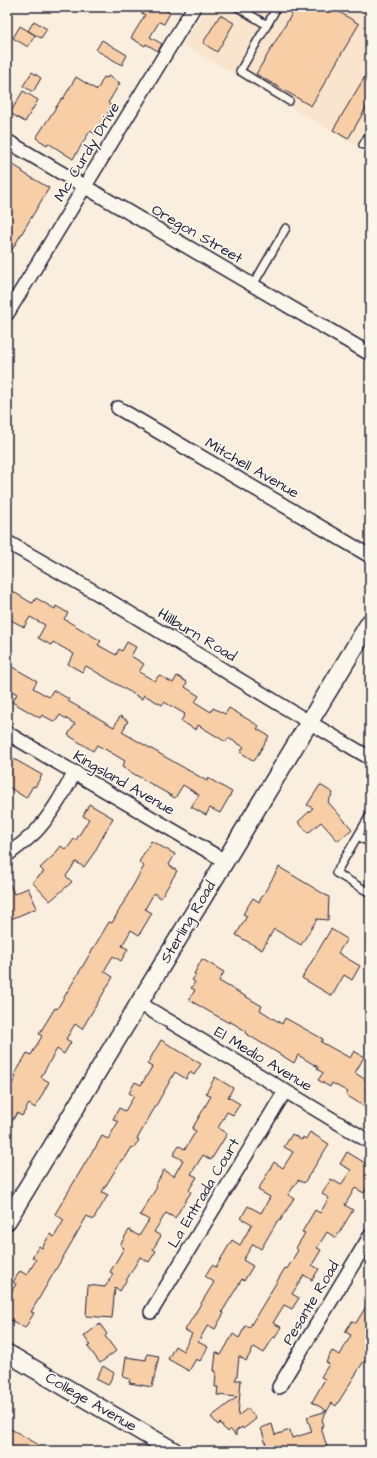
<svg xmlns="http://www.w3.org/2000/svg" width="377" height="1458" font-family="'Architects Daughter',sans-serif">
	<style>
		.built { fill: #f9e5ce }
		.building { fill: #f8cea7; stroke: #22223b }
		.lines { fill: none; stroke-linecap: round; stroke-linejoin: round }
		.service-casing { stroke: #22223b; stroke-width: 10 }
		.minor-casing { stroke: #22223b; stroke-width: 16 }
		.tertiary-casing { stroke: #22223b; stroke-width: 20 }
		.service { stroke: #fbf7ec; stroke-width: 7 }
		.minor { stroke: #fbf7ec; stroke-width: 13 }
		.tertiary { stroke: #fbf7ec; stroke-width: 17 }
		.labels { text-anchor: middle; dominant-baseline: central; stroke-width: 3.5; stroke-linejoin: round; paint-order: stroke }
		.street-label { font-size: 15px; fill: #22223b; stroke: #fbf7ec }
	</style>
	<rect width="100%" height="100%" fill="#faefde"/>
	<filter id="ink" filterUnits="userSpaceOnUse"><feTurbulence type="fractalNoise" baseFrequency=".025" numOctaves="2"/><feDisplacementMap in="SourceGraphic" scale="8" xChannelSelector="R" yChannelSelector="G"/><feConvolveMatrix kernelMatrix="1 2 1 2 8 2 1 2 1" color-interpolation-filters="sRGB"/></filter>
	<g filter="url(#ink)">
		<path class="built" d="M 206,7 L 370,7 L 370,154 L 183,44 Z"/>
		<path class="building" d="M 132,7 L 160,7 L 170,13 L 164,24 L 159,22 L 150,37 L 162,44 L 158,51 L 146,44 L 145,46 L 131,38 L 145,15 Z
			M 296,7 L 331,7 L 359,24 L 311,106 L 256,74 Z
			M 220,15 L 234,23 L 217,52 L 203,43 Z
			M 34,21 L 47,29 L 41,38 L 28,31 Z
			M 20,26 L 35,35 L 28,47 L 13,38 Z
			M 102,40 L 127,55 L 122,65 L 96,50 Z
			M 370,68 L 370,101 L 348,139 L 333,130 Z
			M 32,72 L 41,78 L 33,92 L 23,86 Z
			M 108,76 L 120,83 L 108,103 L 112,106 L 95,134 L 90,131 L 73,159 L 48,143 L 47,145 L 36,138 L 62,98 L 63,99 L 76,77 L 97,90 L 104,77 L 107,78 Z
			M 23,91 L 38,100 L 25,122 L 10,113 Z
			M 7,161 L 23,171 L 22,172 L 49,188 L 7,258 Z
			M 7,588 L 30,602 L 33,603 L 36,598 L 55,609 L 56,606 L 68,613 L 64,619 L 101,641 L 98,645 L 116,655 L 119,649 L 122,651 L 127,642 L 136,647 L 131,656 L 144,664 L 139,672 L 155,681 L 159,675 L 173,683 L 177,676 L 187,682 L 185,687 L 199,696 L 195,702 L 211,712 L 213,708 L 225,714 L 229,708 L 259,726 L 257,729 L 269,736 L 254,761 L 240,752 L 244,747 L 228,738 L 226,742 L 198,725 L 196,730 L 181,721 L 185,714 L 164,702 L 162,705 L 144,695 L 142,699 L 86,666 L 82,672 L 68,664 L 74,654 L 53,642 L 51,645 L 38,638 L 45,625 L 30,617 L 24,627 L 7,618 Z
			M 7,664 L 37,681 L 33,688 L 49,697 L 53,690 L 69,699 L 68,701 L 114,727 L 120,716 L 128,721 L 122,732 L 207,781 L 208,778 L 232,792 L 220,813 L 210,808 L 206,815 L 191,807 L 199,795 L 183,785 L 175,798 L 122,767 L 125,761 L 110,752 L 97,745 L 93,751 L 82,744 L 68,735 L 75,724 L 60,715 L 55,722 L 42,715 L 40,718 L 12,702 L 17,694 L 7,688 Z
			M 7,755 L 42,775 L 35,787 L 33,786 L 26,798 L 7,786 L 7,780 L 11,773 L 7,770 Z
			M 320,785 L 333,793 L 328,802 L 352,829 L 338,841 L 321,822 L 308,833 L 298,822 L 313,808 L 307,805 Z
			M 89,804 L 113,818 L 94,853 L 84,867 L 76,862 L 66,876 L 72,882 L 50,901 L 32,882 L 44,872 L 40,868 L 54,855 L 61,846 L 66,850 L 74,839 L 76,840 L 89,819 L 83,816 Z
			M 151,841 L 175,854 L 169,865 L 177,871 L 161,898 L 154,893 L 145,909 L 152,913 L 139,935 L 131,930 L 122,946 L 128,949 L 121,961 L 113,956 L 104,971 L 113,977 L 82,1029 L 75,1024 L 66,1039 L 71,1042 L 64,1054 L 57,1049 L 50,1061 L 41,1077 L 49,1082 L 35,1108 L 29,1104 L 22,1116 L 17,1113 L 7,1129 L 7,1093 L 16,1077 L 14,1076 L 27,1053 L 31,1055 L 42,1036 L 39,1034 L 55,1008 L 57,1009 L 109,922 L 112,923 L 144,866 L 139,862 Z
			M 279,867 L 329,897 L 328,920 L 317,919 L 301,945 L 274,929 L 262,950 L 236,935 L 247,916 L 243,914 L 253,898 L 259,902 Z
			M 7,878 L 14,894 L 28,888 L 37,908 L 11,919 L 7,910 Z
			M 331,929 L 347,939 L 338,953 L 360,966 L 352,980 L 344,975 L 332,996 L 302,978 Z
			M 202,959 L 224,972 L 219,981 L 262,1006 L 260,1010 L 282,1024 L 285,1018 L 323,1039 L 321,1042 L 350,1058 L 354,1051 L 364,1057 L 355,1073 L 369,1082 L 365,1089 L 370,1092 L 370,1110 L 346,1095 L 348,1092 L 332,1083 L 330,1087 L 318,1080 L 323,1073 L 317,1069 L 318,1067 L 298,1055 L 294,1063 L 245,1033 L 246,1031 L 229,1021 L 229,1023 L 189,1000 L 195,990 L 191,988 L 195,982 L 192,980 L 196,975 L 194,974 Z
			M 161,1040 L 201,1064 L 194,1075 L 190,1072 L 186,1079 L 175,1072 L 137,1139 L 139,1140 L 134,1148 L 132,1147 L 124,1160 L 122,1159 L 102,1192 L 108,1195 L 93,1220 L 87,1216 L 31,1312 L 34,1313 L 25,1328 L 7,1318 L 7,1299 L 16,1284 L 13,1282 L 20,1271 L 27,1275 L 36,1260 L 32,1257 L 39,1246 L 42,1248 L 50,1234 L 54,1237 L 64,1220 L 55,1214 L 93,1150 L 94,1150 L 102,1136 L 108,1139 L 118,1122 L 113,1119 L 119,1108 L 125,1111 L 134,1096 L 129,1093 L 135,1082 L 141,1085 L 152,1067 L 147,1064 Z
			M 215,1077 L 233,1088 L 228,1097 L 240,1104 L 233,1115 L 227,1112 L 218,1128 L 227,1134 L 211,1160 L 203,1155 L 191,1174 L 197,1177 L 189,1190 L 191,1192 L 175,1218 L 166,1213 L 154,1232 L 161,1236 L 153,1249 L 156,1251 L 149,1262 L 140,1257 L 120,1291 L 115,1287 L 112,1318 L 86,1316 L 88,1285 L 105,1287 L 113,1274 L 110,1272 L 124,1248 L 120,1245 L 129,1230 L 139,1236 L 149,1220 L 140,1215 L 157,1187 L 155,1186 L 164,1170 L 174,1176 L 183,1160 L 173,1155 L 179,1146 L 185,1149 L 196,1131 L 192,1129 L 211,1096 L 206,1093 Z
			M 310,1132 L 329,1144 L 304,1183 L 298,1180 L 288,1195 L 294,1198 L 280,1221 L 278,1220 L 261,1249 L 253,1244 L 243,1260 L 253,1266 L 244,1281 L 242,1279 L 222,1312 L 224,1313 L 215,1329 L 208,1325 L 198,1342 L 208,1347 L 200,1361 L 196,1359 L 189,1371 L 168,1359 L 175,1346 L 183,1351 L 192,1334 L 185,1330 L 214,1282 L 205,1276 L 212,1265 L 216,1267 L 232,1240 L 240,1245 L 252,1224 L 241,1218 L 248,1206 L 261,1213 L 270,1197 L 258,1190 L 274,1162 L 283,1168 L 293,1152 L 284,1147 L 292,1134 L 302,1140 L 303,1137 L 306,1139 Z
			M 347,1152 L 370,1166 L 370,1183 L 364,1193 L 355,1188 L 345,1205 L 353,1210 L 336,1238 L 327,1232 L 317,1248 L 321,1250 L 312,1265 L 319,1269 L 312,1280 L 304,1275 L 292,1294 L 299,1298 L 292,1309 L 284,1305 L 273,1323 L 281,1327 L 275,1338 L 273,1337 L 264,1353 L 254,1347 L 246,1361 L 239,1356 L 237,1376 L 235,1380 L 241,1380 L 238,1416 L 248,1408 L 256,1419 L 243,1429 L 242,1427 L 236,1431 L 236,1436 L 230,1429 L 227,1432 L 220,1423 L 218,1425 L 211,1417 L 237,1397 L 217,1395 L 218,1387 L 215,1387 L 216,1371 L 214,1371 L 216,1352 L 221,1355 L 233,1334 L 239,1338 L 246,1325 L 249,1328 L 285,1268 L 287,1269 L 298,1250 L 296,1248 L 305,1233 L 302,1232 L 315,1210 L 320,1213 L 329,1198 L 322,1194 L 331,1179 L 341,1185 L 351,1170 L 340,1164 Z
			M 370,1300 L 370,1365 L 364,1361 L 336,1406 L 332,1403 L 327,1411 L 312,1402 L 325,1379 L 321,1377 L 329,1364 L 326,1362 L 332,1351 L 340,1355 L 351,1335 L 345,1332 L 352,1321 L 356,1323 Z
			M 100,1324 L 107,1334 L 105,1336 L 116,1351 L 100,1363 L 88,1347 L 90,1345 L 84,1336 Z
			M 147,1354 L 159,1356 L 152,1387 L 129,1383 L 130,1379 L 123,1377 L 126,1357 L 146,1360 Z
			M 103,1366 L 114,1373 L 108,1385 L 96,1379 Z
			M 327,1411 L 322,1419 L 324,1426 L 321,1427 L 328,1451 L 268,1451 L 261,1428 L 272,1424 L 275,1435 L 290,1430 L 292,1438 L 312,1432 L 307,1417 Z
			M 11,1429 L 39,1445 L 35,1451 L 7,1451 L 7,1436 Z"/>
		<g class="lines">
			<g class="service-casing">
				<path id="service" d="M 237,7 L 267,25 L 240,71 L 289,101
					M 267,25 L 277,7
					M 363,145 L 370,133
					M 253,285 L 286,228
					M 370,815 L 336,873 L 370,893
					M 358,836 L 370,843"/>
			</g>
			<g class="minor-casing">
				<path id="minor" d="M 7,141 L 370,354
					M 7,314 L 194,7
					M 118,408 L 370,556
					M 7,542 L 95,592 L 309,722 L 370,758
					M 7,733 L 225,861
					M 7,855 C 18,847 29,839 38,829 C 53,812 64,792 75,772
					M 139,1003 L 370,1142
					M 151,1312 L 285,1091
					M 279,1387 L 370,1236"/>
			</g>
			<g class="tertiary-casing">
				<path id="tertiary" d="M 7,1221 L 370,622
					M 7,1353 L 174,1451"/>
			</g>
			<use href="#service" class="service"/>
			<use href="#minor" class="minor"/>
			<use href="#tertiary" class="tertiary"/>
		</g>
	</g>
	<g class="labels">
		<g class="street-label">
			<text transform="translate(87 152) rotate(-59)">Mc Curdy Drive</text>
			<text transform="translate(197 234) rotate(30)">Oregon Street</text>
			<text transform="translate(252 468) rotate(30)">Mitchell Avenue</text>
			<text transform="translate(197 635) rotate(31)">Hillburn Road</text>
			<text transform="translate(124 783) rotate(30)">Kingsland Avenue</text>
			<text transform="translate(188 922) rotate(-59)">Sterling Road</text>
			<text transform="translate(263 1059) rotate(31)">El Medio Avenue</text>
			<text transform="translate(204 1193) rotate(-59)">La Entrada Court</text>
			<text transform="translate(311 1303) rotate(-59)">Pesante Road</text>
			<text transform="translate(91 1402) rotate(30)">College Avenue</text>
		</g>
	</g>
	<rect width="377" height="1458" fill="none" stroke="#fbf7ec" stroke-width="24"/>
	<rect x="12" y="12" width="353" height="1434" fill="none" stroke="#22223b" stroke-width="1.5" filter="url(#ink)"/>
</svg>
